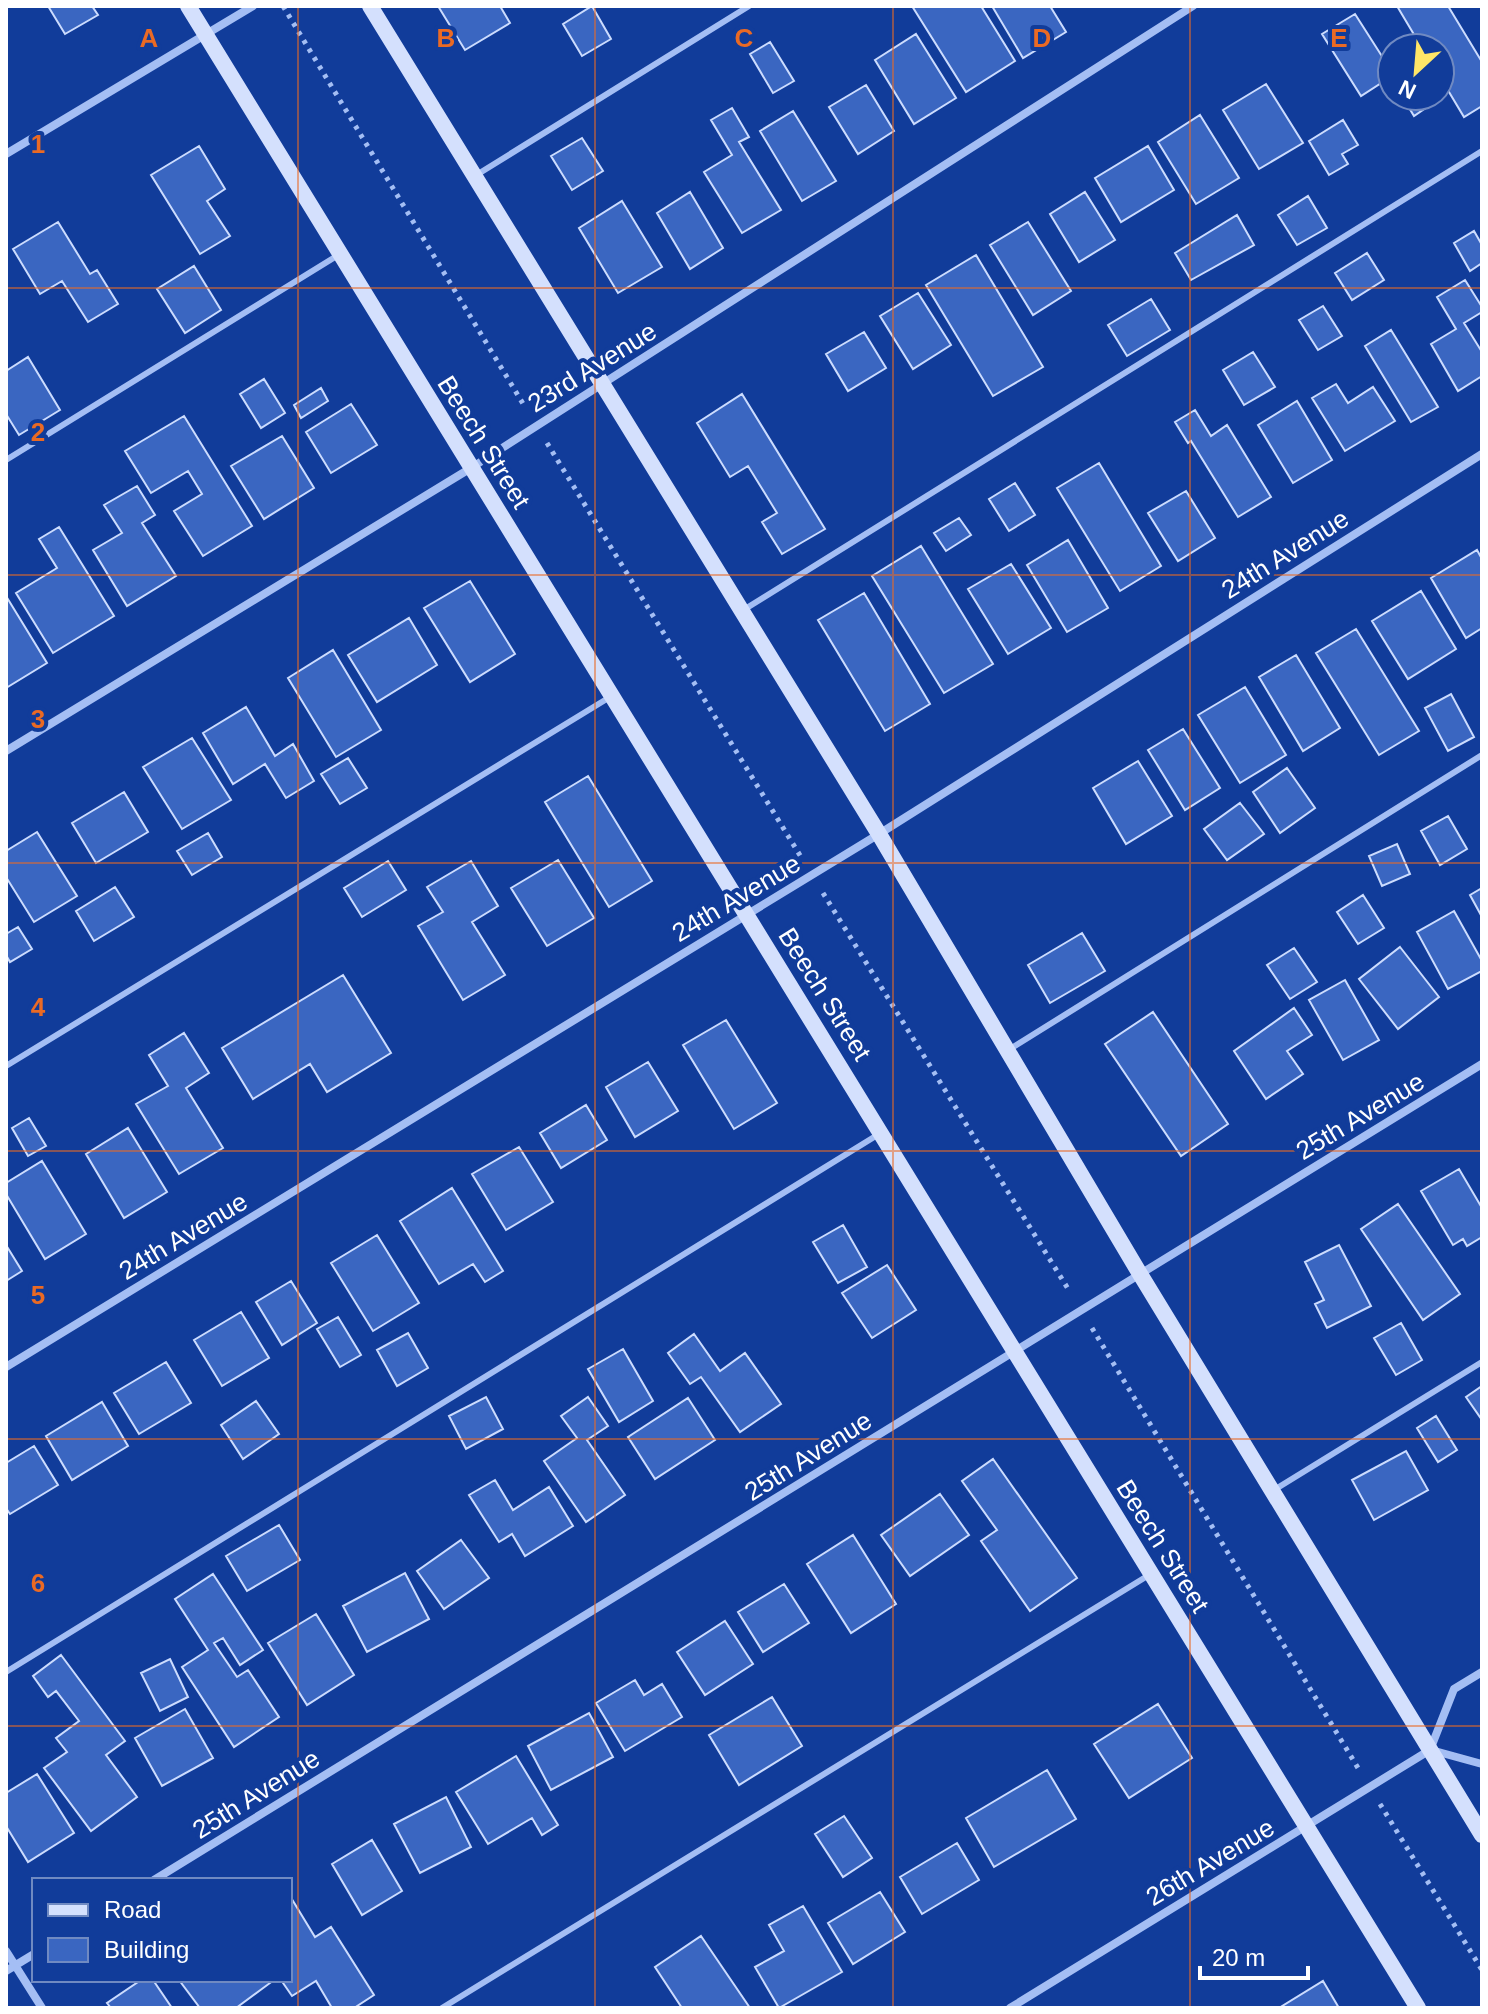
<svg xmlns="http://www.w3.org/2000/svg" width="1488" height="2014" font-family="Arial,sans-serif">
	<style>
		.building { fill: #3a66c1; stroke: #ccdcfe; stroke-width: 2 }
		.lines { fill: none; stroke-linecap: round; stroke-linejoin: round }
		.path { stroke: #a4bef4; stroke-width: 5; stroke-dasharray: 4 6; stroke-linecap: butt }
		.lane { stroke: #a4bef4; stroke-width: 6 }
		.street { stroke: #a4bef4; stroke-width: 8 }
		.secondary { stroke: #d4e0fd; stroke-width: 16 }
		.grid { fill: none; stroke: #ea6a24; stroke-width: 2; stroke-opacity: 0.55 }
		.labels { text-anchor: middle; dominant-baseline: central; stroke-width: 8; stroke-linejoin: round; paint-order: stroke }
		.street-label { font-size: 26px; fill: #fff; stroke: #113c9a }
		.grid-label { font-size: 26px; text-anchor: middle; font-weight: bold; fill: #ea6a24; stroke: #113c9a; stroke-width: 8; stroke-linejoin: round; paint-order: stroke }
	</style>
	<rect width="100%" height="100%" fill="#113c9a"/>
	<path class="building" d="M 48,6 L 92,6 L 98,15 L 65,34 Z
		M 438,6 L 500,6 L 510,23 L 465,50 Z
		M 592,6 L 611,39 L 582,56 L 563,24 Z
		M 912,6 L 981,6 L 1015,61 L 966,92 Z
		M 992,6 L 1050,6 L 1066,32 L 1023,58 Z
		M 1397,6 L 1448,6 L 1482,62 L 1482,106 L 1464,117 L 1440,77 L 1440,48 L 1422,48 Z
		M 1355,14 L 1392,72 L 1392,76 L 1361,96 L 1322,34 Z
		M 916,34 L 956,98 L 914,124 L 875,60 Z
		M 770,42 L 794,81 L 773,93 L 750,54 Z
		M 1266,84 L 1303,143 L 1259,169 L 1223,110 Z
		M 866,85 L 894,131 L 858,154 L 829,107 Z
		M 1402,96 L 1428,96 L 1433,103 L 1414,116 Z
		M 732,108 L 749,137 L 739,142 L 781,210 L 742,233 L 704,172 L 732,155 L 711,120 Z
		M 793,111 L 836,181 L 802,201 L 760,131 Z
		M 1200,115 L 1239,178 L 1196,204 L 1158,142 Z
		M 1343,120 L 1358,145 L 1342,154 L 1348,164 L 1329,175 L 1309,141 Z
		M 582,138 L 603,171 L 572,190 L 551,156 Z
		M 199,146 L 225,189 L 207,201 L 230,236 L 200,254 L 151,175 Z
		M 1148,146 L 1174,190 L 1121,222 L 1095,178 Z
		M 690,192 L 723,248 L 690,269 L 657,213 Z
		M 1085,192 L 1115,240 L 1079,262 L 1050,214 Z
		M 1308,196 L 1327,228 L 1297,245 L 1278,215 Z
		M 622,201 L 662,267 L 618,293 L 579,228 Z
		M 1237,215 L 1254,245 L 1191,280 L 1175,253 Z
		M 58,222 L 90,274 L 97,270 L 118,304 L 88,322 L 62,281 L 40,294 L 13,249 Z
		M 1028,222 L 1071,291 L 1033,315 L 990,245 Z
		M 1474,231 L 1482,245 L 1482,263 L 1470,271 L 1454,243 Z
		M 1367,253 L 1384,280 L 1352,300 L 1335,273 Z
		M 976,255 L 1043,367 L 993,396 L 926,285 Z
		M 194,266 L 221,310 L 185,333 L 157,289 Z
		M 1465,280 L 1482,307 L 1482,312 L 1464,323 L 1482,352 L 1482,376 L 1458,391 L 1431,344 L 1456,329 L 1437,297 Z
		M 918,293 L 951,345 L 913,369 L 880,316 Z
		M 1151,299 L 1170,330 L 1127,356 L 1108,325 Z
		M 1323,306 L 1342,336 L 1318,350 L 1299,320 Z
		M 1391,330 L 1438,407 L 1411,422 L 1365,346 Z
		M 864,332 L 886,368 L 848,391 L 826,354 Z
		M 1253,352 L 1275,387 L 1244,405 L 1223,370 Z
		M 28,357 L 60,410 L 19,435 L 6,414 L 6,371 Z
		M 264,379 L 285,413 L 261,428 L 240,394 Z
		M 1336,384 L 1348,403 L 1373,387 L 1395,421 L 1345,451 L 1312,398 Z
		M 321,388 L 328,401 L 301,418 L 294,405 Z
		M 742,394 L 825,529 L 782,554 L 762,522 L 777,513 L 748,466 L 730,477 L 697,423 Z
		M 1297,401 L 1332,460 L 1293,483 L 1258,425 Z
		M 351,404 L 377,445 L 331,473 L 306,432 Z
		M 1195,410 L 1211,436 L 1227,425 L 1271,497 L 1238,517 L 1191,441 L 1188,443 L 1175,422 Z
		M 184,416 L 252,526 L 203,556 L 174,511 L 202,494 L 188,471 L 151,493 L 125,451 Z
		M 282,436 L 314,488 L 264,519 L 231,466 Z
		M 1099,463 L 1161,566 L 1120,591 L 1057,488 Z
		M 1015,483 L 1035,515 L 1009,531 L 989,499 Z
		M 137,486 L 155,515 L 142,523 L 176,576 L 127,606 L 93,550 L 122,533 L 104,505 Z
		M 1186,491 L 1215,538 L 1178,561 L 1148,513 Z
		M 959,518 L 971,535 L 946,551 L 934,533 Z
		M 59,527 L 114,616 L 53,653 L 16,593 L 57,568 L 39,539 Z
		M 1068,540 L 1108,608 L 1067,632 L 1027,565 Z
		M 921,546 L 993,664 L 944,693 L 872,576 Z
		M 1477,550 L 1482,559 L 1482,628 L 1466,638 L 1431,578 Z
		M 1011,564 L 1051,628 L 1008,654 L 968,589 Z
		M 470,581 L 515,654 L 470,682 L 424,608 Z
		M 1421,591 L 1456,649 L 1408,679 L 1372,621 Z
		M 864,593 L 930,704 L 885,731 L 818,620 Z
		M 6,596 L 47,663 L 6,688 Z
		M 409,618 L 437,665 L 377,702 L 348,655 Z
		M 1356,629 L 1419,731 L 1379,755 L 1316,653 Z
		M 333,650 L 381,730 L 336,757 L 288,678 Z
		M 1296,655 L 1340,728 L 1303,751 L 1259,677 Z
		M 1245,687 L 1286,755 L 1240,783 L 1198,715 Z
		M 1451,694 L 1474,737 L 1448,751 L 1425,708 Z
		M 246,707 L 275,756 L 293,744 L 314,781 L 286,798 L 265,764 L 233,784 L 203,733 Z
		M 1183,729 L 1220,788 L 1185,810 L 1148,750 Z
		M 192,738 L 231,800 L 182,829 L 143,767 Z
		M 348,758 L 367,788 L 340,804 L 321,774 Z
		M 1138,761 L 1172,816 L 1126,844 L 1093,788 Z
		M 1287,768 L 1315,808 L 1280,833 L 1253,792 Z
		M 588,776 L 652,881 L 609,907 L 545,802 Z
		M 124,792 L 148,832 L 96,863 L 72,823 Z
		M 1240,803 L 1264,834 L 1227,860 L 1204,829 Z
		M 1448,816 L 1467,849 L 1440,865 L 1421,831 Z
		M 37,832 L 77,896 L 34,922 L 6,877 L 6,851 Z
		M 208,833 L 222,857 L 192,875 L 177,851 Z
		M 1397,844 L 1410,874 L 1382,886 L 1369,856 Z
		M 558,860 L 594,918 L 547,946 L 511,888 Z
		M 388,861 L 406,890 L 362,917 L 344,888 Z
		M 471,861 L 498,906 L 472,922 L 505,975 L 463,1000 L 418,926 L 443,912 L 427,887 Z
		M 115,887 L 134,917 L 94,941 L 76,911 Z
		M 1482,888 L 1482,917 L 1470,895 Z
		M 1363,895 L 1384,928 L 1358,944 L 1337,912 Z
		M 1454,911 L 1482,961 L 1482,971 L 1448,989 L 1417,932 Z
		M 18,927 L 32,949 L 10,962 L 6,955 L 6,934 Z
		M 1082,933 L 1105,971 L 1050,1003 L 1028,965 Z
		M 1400,947 L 1439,997 L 1398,1029 L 1359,979 Z
		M 1294,948 L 1317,982 L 1290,999 L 1267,965 Z
		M 343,975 L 391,1053 L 327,1092 L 310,1064 L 253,1099 L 222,1048 Z
		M 1345,980 L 1379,1040 L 1343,1060 L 1309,1000 Z
		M 1294,1008 L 1312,1035 L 1287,1051 L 1303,1074 L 1266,1099 L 1234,1051 Z
		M 1153,1012 L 1228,1124 L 1181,1156 L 1105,1044 Z
		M 726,1020 L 777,1103 L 734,1129 L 683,1045 Z
		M 184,1033 L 209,1073 L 186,1088 L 223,1148 L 179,1174 L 136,1104 L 168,1086 L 149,1055 Z
		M 648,1062 L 678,1111 L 635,1137 L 606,1087 Z
		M 586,1105 L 607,1140 L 561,1168 L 540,1133 Z
		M 29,1118 L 46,1146 L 28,1156 L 12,1128 Z
		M 128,1128 L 167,1192 L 124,1218 L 86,1154 Z
		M 519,1147 L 553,1202 L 506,1230 L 472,1174 Z
		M 42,1161 L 86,1234 L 45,1259 L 6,1194 L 6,1183 Z
		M 1459,1169 L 1482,1208 L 1482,1237 L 1467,1246 L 1463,1239 L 1453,1245 L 1421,1191 Z
		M 452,1188 L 503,1271 L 485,1282 L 473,1264 L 439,1284 L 400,1221 Z
		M 1398,1204 L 1460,1294 L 1423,1320 L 1361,1229 Z
		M 843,1225 L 867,1267 L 838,1283 L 813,1242 Z
		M 377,1235 L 419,1303 L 373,1331 L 331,1263 Z
		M 6,1245 L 22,1271 L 6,1281 Z
		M 1339,1245 L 1371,1306 L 1327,1328 L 1315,1304 L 1324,1300 L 1305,1262 Z
		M 887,1265 L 916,1310 L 872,1338 L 842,1293 Z
		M 291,1281 L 317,1323 L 282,1345 L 256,1302 Z
		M 241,1312 L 269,1358 L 222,1386 L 194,1340 Z
		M 338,1317 L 361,1355 L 340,1367 L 317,1329 Z
		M 1401,1323 L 1422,1360 L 1396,1375 L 1374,1338 Z
		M 408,1333 L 428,1368 L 397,1386 L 377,1350 Z
		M 694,1334 L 720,1371 L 745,1353 L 781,1404 L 740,1432 L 701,1377 L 690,1384 L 668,1353 Z
		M 623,1349 L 653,1401 L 619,1422 L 588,1369 Z
		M 166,1362 L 191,1403 L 139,1434 L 114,1393 Z
		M 1482,1386 L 1482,1420 L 1466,1397 Z
		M 486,1397 L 503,1429 L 466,1449 L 449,1416 Z
		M 588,1397 L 608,1426 L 587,1440 L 625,1495 L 586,1522 L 544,1461 L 577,1438 L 561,1416 Z
		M 688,1398 L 715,1440 L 655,1479 L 628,1437 Z
		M 256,1401 L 279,1434 L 243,1459 L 221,1425 Z
		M 102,1402 L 128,1446 L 72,1480 L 46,1436 Z
		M 1436,1416 L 1457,1450 L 1438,1462 L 1417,1428 Z
		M 34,1446 L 58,1485 L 10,1514 L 6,1508 L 6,1463 Z
		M 1406,1451 L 1428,1490 L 1374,1520 L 1352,1480 Z
		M 993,1459 L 1077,1578 L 1030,1611 L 981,1541 L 997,1530 L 962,1481 Z
		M 495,1480 L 513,1510 L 549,1487 L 573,1526 L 525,1556 L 512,1534 L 499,1542 L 469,1495 Z
		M 940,1494 L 969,1535 L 910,1576 L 881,1535 Z
		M 279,1525 L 300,1560 L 247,1591 L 226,1556 Z
		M 853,1535 L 896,1604 L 851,1633 L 807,1564 Z
		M 461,1540 L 489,1578 L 444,1609 L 417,1571 Z
		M 405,1573 L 429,1619 L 367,1652 L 343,1606 Z
		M 213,1574 L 263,1650 L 240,1665 L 223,1638 L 214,1643 L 237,1677 L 248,1670 L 279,1717 L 234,1747 L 182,1667 L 208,1650 L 175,1599 Z
		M 784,1584 L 809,1623 L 763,1652 L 738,1612 Z
		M 316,1614 L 354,1675 L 307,1705 L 268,1643 Z
		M 725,1621 L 753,1664 L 705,1695 L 677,1652 Z
		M 61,1655 L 125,1741 L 106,1755 L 137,1797 L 91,1831 L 44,1768 L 67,1752 L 56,1738 L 79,1721 L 56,1691 L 48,1697 L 33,1676 Z
		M 170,1659 L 188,1697 L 160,1711 L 141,1673 Z
		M 635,1680 L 644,1695 L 662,1684 L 682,1717 L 625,1751 L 596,1703 Z
		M 772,1697 L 802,1746 L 739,1785 L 709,1735 Z
		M 1158,1704 L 1192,1758 L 1129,1798 L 1094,1744 Z
		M 185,1709 L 213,1758 L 162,1786 L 135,1738 Z
		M 589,1713 L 613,1757 L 551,1790 L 528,1746 Z
		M 516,1756 L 558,1825 L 542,1835 L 532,1818 L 488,1844 L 456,1792 Z
		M 1047,1770 L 1076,1819 L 994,1867 L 966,1818 Z
		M 37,1774 L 74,1833 L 28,1862 L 6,1826 L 6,1793 Z
		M 446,1797 L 471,1847 L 420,1873 L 394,1824 Z
		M 844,1816 L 872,1858 L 843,1877 L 815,1834 Z
		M 372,1840 L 402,1891 L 362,1915 L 332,1864 Z
		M 957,1843 L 979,1880 L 922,1914 L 900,1877 Z
		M 880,1892 L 905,1932 L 853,1964 L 828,1923 Z
		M 290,1896 L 315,1937 L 331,1927 L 374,1995 L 354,2008 L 332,2008 L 316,1981 L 292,1996 L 281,1980 L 290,1980 Z
		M 803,1906 L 842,1972 L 779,2008 L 755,1967 L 784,1951 L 769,1925 Z
		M 701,1936 L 750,2008 L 682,2008 L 655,1967 Z
		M 141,1980 L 153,1980 L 172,2008 L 111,2008 L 107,2003 Z
		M 179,1980 L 267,1980 L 270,1983 L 236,2008 L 200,2008 Z
		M 1323,1981 L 1339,2008 L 1279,2008 Z"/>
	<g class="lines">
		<path class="path" d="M 283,6 L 525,407
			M 547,443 L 801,857
			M 823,893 L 1070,1292
			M 1092,1328 L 1358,1768
			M 1380,1804 L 1482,1970"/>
		<path class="lane" d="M 478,174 L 749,6
			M 6,460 L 340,254
			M 745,609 L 1482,151
			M 1010,1049 L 1482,755
			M 6,1066 L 610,697
			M 1274,1490 L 1482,1362
			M 6,1672 L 879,1134
			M 442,2008 L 1149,1575"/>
		<path class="street" d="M 6,154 L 253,6
			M 6,751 L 471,468 L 1193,6
			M 6,1367 L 879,834 L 1482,454
			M 1431,1750 L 1482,1764
			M 154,1880 L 1482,1064
			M 6,1951 L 42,2008
			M 6,1971 L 34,1954
			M 1010,2008 L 1430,1750 L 1454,1689 L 1482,1672"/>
		<path class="secondary" d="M 188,6 L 1418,2008
			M 370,6 L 879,834 L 1140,1274 L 1482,1835"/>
	</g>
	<path class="grid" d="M 298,6 L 298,2008M 595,6 L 595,2008M 893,6 L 893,2008M 1190,6 L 1190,2008M 6,288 L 1482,288M 6,575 L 1482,575M 6,863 L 1482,863M 6,1151 L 1482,1151M 6,1439 L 1482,1439M 6,1726 L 1482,1726"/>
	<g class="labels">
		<g class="street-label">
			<text transform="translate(592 367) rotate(-32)">23rd Avenue</text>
			<text transform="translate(484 442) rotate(58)">Beech Street</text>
			<text transform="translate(1285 554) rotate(-32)">24th Avenue</text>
			<text transform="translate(736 898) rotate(-31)">24th Avenue</text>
			<text transform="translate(825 994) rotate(58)">Beech Street</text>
			<text transform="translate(1360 1116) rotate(-31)">25th Avenue</text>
			<text transform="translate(183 1236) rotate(-31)">24th Avenue</text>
			<text transform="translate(808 1456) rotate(-32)">25th Avenue</text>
			<text transform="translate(1163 1546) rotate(58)">Beech Street</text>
			<text transform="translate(256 1794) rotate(-32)">25th Avenue</text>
			<text transform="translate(1210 1862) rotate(-31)">26th Avenue</text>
		</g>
	</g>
	<g class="grid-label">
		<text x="149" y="47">A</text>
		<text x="446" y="47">B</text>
		<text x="744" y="47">C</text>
		<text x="1042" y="47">D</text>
		<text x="1339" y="47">E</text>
		<text x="38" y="153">1</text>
		<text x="38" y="441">2</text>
		<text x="38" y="728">3</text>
		<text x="38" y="1016">4</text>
		<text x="38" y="1304">5</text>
		<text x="38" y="1592">6</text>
	</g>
	<rect width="1488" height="2014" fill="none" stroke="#ffffff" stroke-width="16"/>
	<rect x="32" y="1878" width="260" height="104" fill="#113c9a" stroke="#708ac2" stroke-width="2"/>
	<rect x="48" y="1904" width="40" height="12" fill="#d4e0fd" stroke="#708ac2" stroke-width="2"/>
	<text x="104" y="1918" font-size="24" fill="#ffffff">Road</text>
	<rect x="48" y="1938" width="40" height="24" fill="#3a66c1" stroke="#708ac2" stroke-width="2"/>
	<text x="104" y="1958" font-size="24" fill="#ffffff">Building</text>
	<g transform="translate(1416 72) rotate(206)"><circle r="38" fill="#113c9a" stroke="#708ac2" stroke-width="2"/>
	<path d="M0-6L14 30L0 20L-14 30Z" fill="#ffe667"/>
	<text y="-12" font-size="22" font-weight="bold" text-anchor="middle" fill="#ffffff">N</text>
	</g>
	<path d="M1200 1966v12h108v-12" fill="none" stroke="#ffffff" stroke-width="4"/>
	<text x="1212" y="1966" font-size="24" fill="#ffffff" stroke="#113c9a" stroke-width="6" paint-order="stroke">20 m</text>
</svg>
